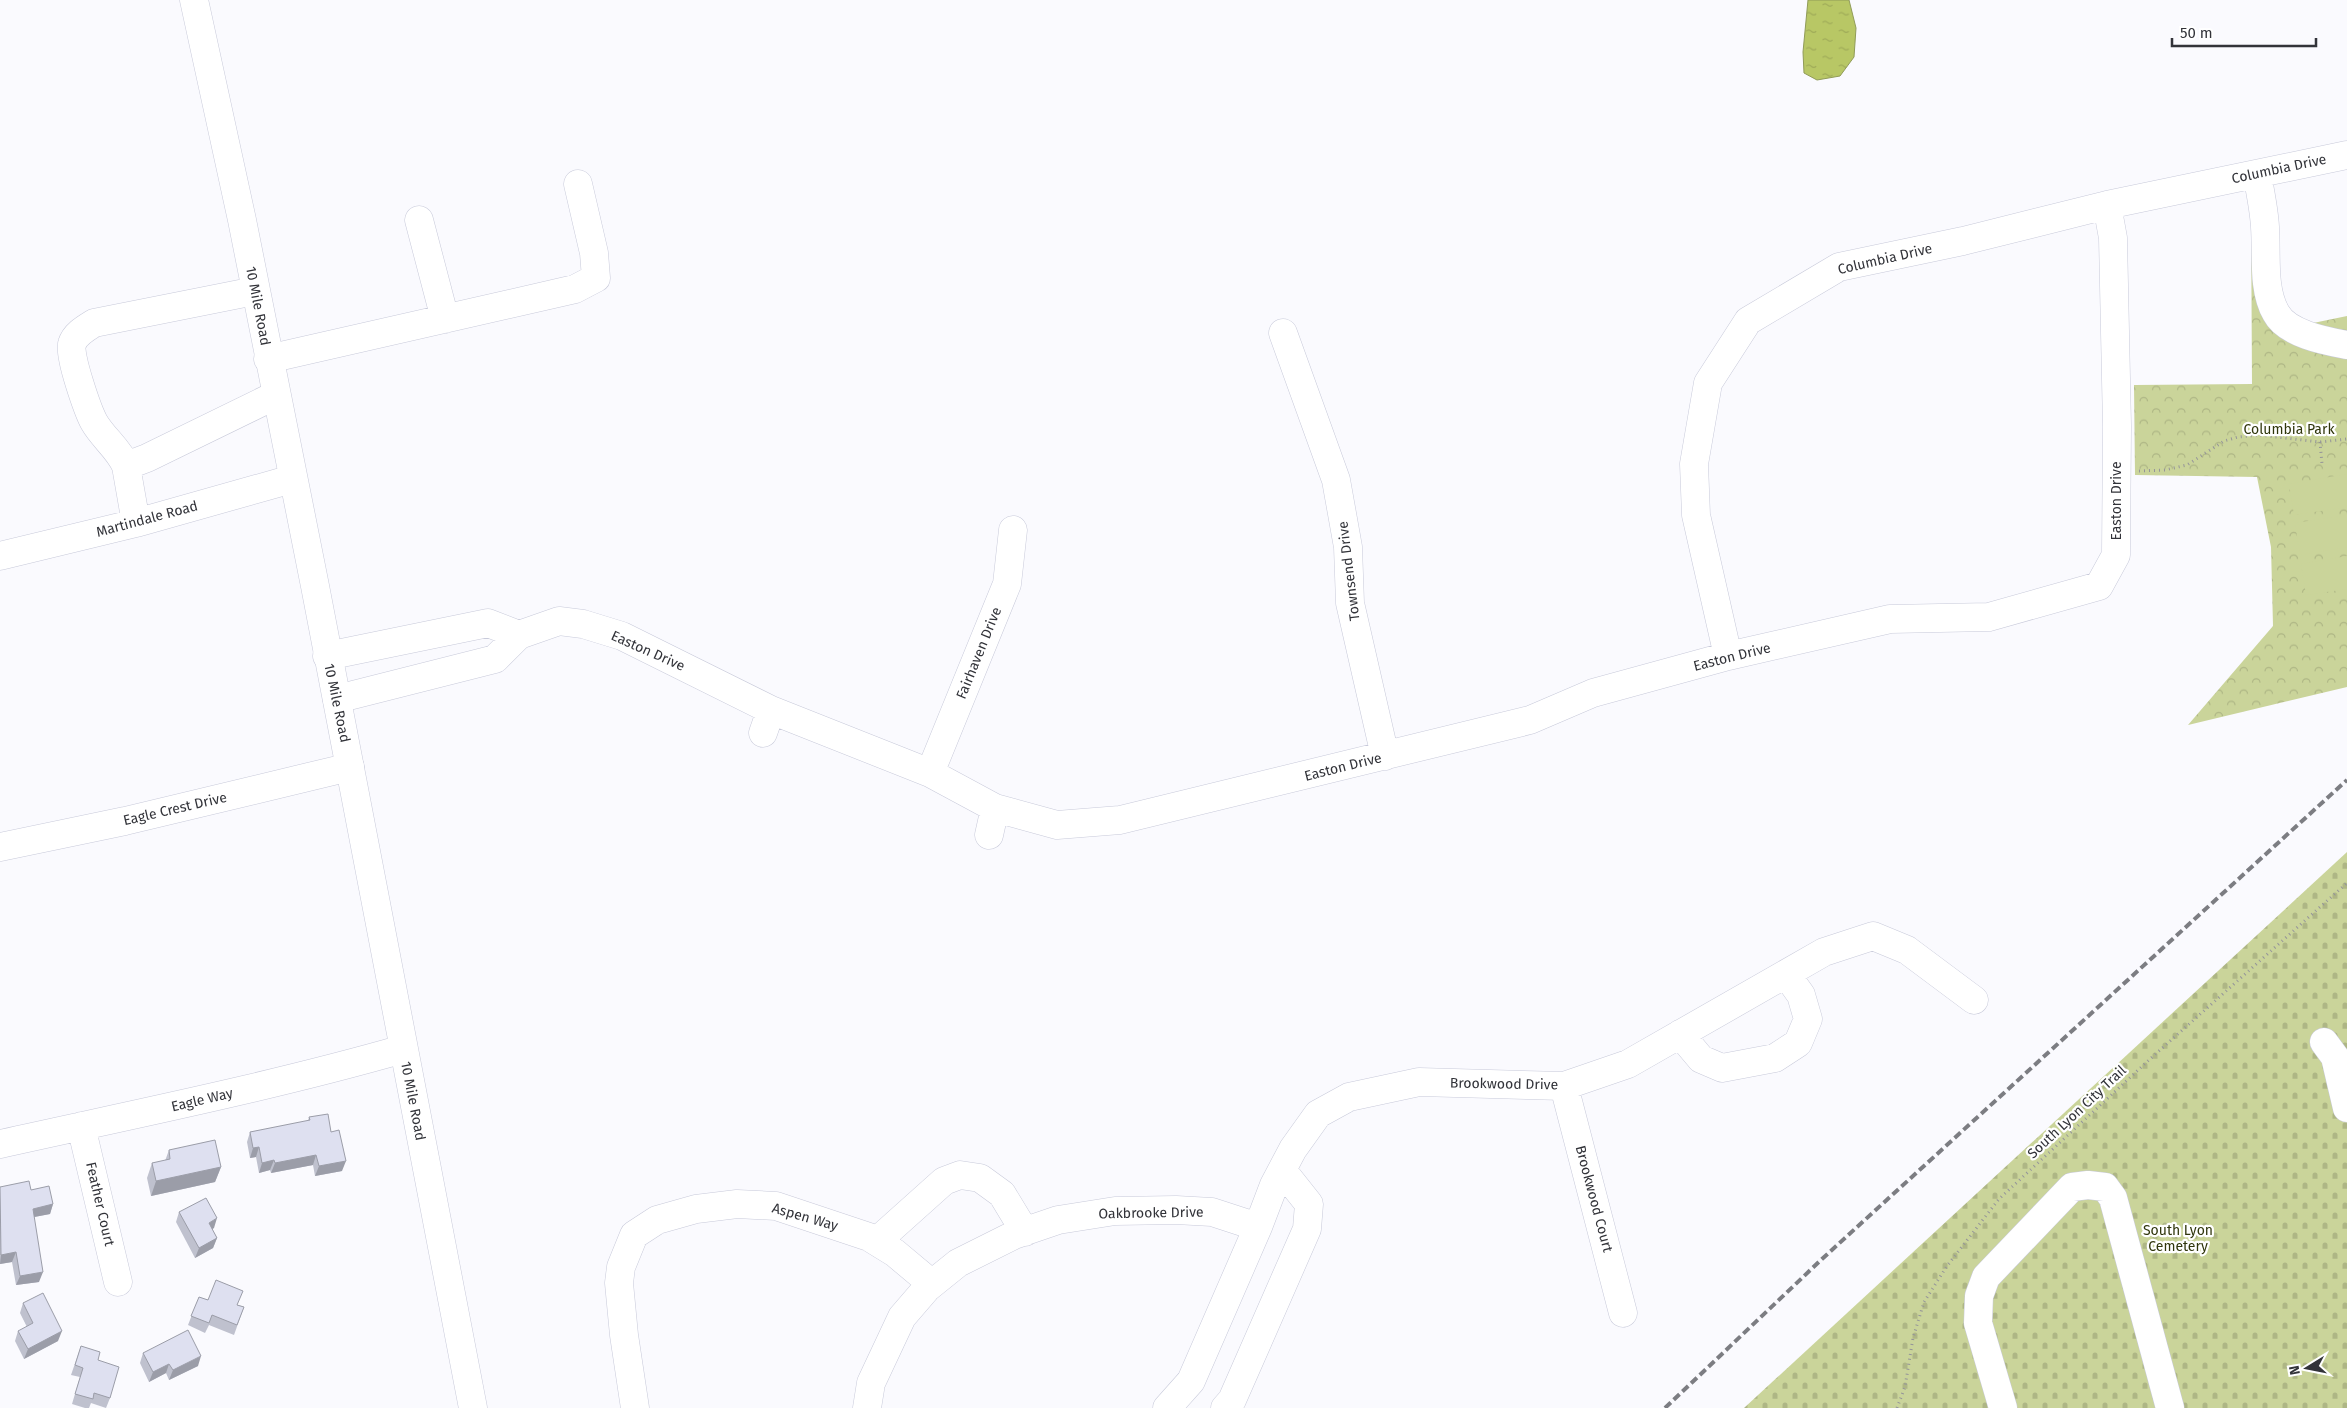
<svg xmlns="http://www.w3.org/2000/svg" width="2347" height="1408" font-family="'Fira Sans',sans-serif">
	<style>
		.cemetery { fill: url(#cemetery-stones) }
		.park { fill: url(#park-crowns) }
		.pitch { fill: #cad49a }
		.water { fill: url(#water-ripples); stroke: #909b58 }
		.lines { fill: none; stroke-linecap: round; stroke-linejoin: round }
		.minor-casing { stroke: #c8cada; stroke-width: 29 }
		.major-casing { stroke: #c8cada; stroke-width: 29 }
		.path { stroke: #949499; stroke-width: 3; stroke-dasharray: 1 4; stroke-linecap: butt }
		.minor { stroke: #fff; stroke-width: 28 }
		.major { stroke: #fff; stroke-width: 28 }
		.rail { stroke: #7c7d82; stroke-width: 4; stroke-dasharray: 8 4; stroke-linecap: butt }
		.wall { fill: #bfc1ce }
		.shaded-wall { fill: #9b9da8 }
		.building { fill: #dee0f0; stroke: #9b9da8 }
		.labels { text-anchor: middle; dominant-baseline: central; stroke-width: 4.5; stroke-linejoin: round; paint-order: stroke }
		.street-label { font-size: 14px; fill: #323339; stroke: #fff }
		.park-label { font-size: 14px; fill: #30360c; stroke: #fff }
	</style>
	<defs>
		<pattern id="cemetery-stones" width="16" height="16" patternUnits="userSpaceOnUse" patternTransform="scale(1.25)"><rect width="16" height="16" fill="#cad49a"/><path d="M2 7V4a2 2 0 0 1 4 0v3zM10 15v-3a2 2 0 0 1 4 0v3z" fill="#aeb685"/></pattern>
		<pattern id="park-crowns" width="20" height="18" patternUnits="userSpaceOnUse" patternTransform="scale(1.25)"><rect width="20" height="18" fill="#cad49a"/><path d="M2 6a3 3 0 1 1 6 0M12 15a3 3 0 1 1 6 0" fill="none" stroke="#aeb685"/></pattern>
		<pattern id="water-ripples" width="26" height="14" patternUnits="userSpaceOnUse" patternTransform="scale(1.25)"><rect width="26" height="14" fill="#b8c765"/><path d="M2 4q2-2 4 0t4 0M15 11q2-2 4 0t4 0" fill="none" stroke="#9fab58"/></pattern>
	</defs>
	<rect width="100%" height="100%" fill="#fafafe"/>
	<path class="cemetery" d="M 2347,852 L 2347,1408 L 1744,1408 Z"/>
	<path class="park" d="M 2251,207 L 2289,328 L 2347,316 L 2347,687 L 2188,725 L 2273,626 L 2271,547 L 2257,477 L 2135,475 L 2134,385 L 2252,384 Z"/>
	<path class="pitch" d="M 2347,474 L 2347,507 L 2294,515 L 2289,484 Z
		M 2347,515 L 2347,547 L 2300,555 L 2295,523 Z
		M 2347,556 L 2347,589 L 2306,595 L 2301,564 Z"/>
	<path class="water" d="M 1808,0 L 1849,0 L 1856,28 L 1854,57 L 1840,76 L 1817,80 L 1804,73 L 1803,52 Z"/>
	<g class="lines">
		<g class="minor-casing">
			<path id="minor" d="M 2257,174 C 2260,191 2264,209 2265,227 C 2267,253 2262,289 2276,313 C 2287,334 2326,341 2347,345
				M 419,220 L 445,319
				M 1283,333 L 1336,480 L 1348,547 L 1350,603 L 1385,756
				M 268,359 L 575,289 L 596,278 L 594,253 L 578,184
				M 126,466 L 147,458 L 276,395
				M 136,523 L 126,466 C 119,449 103,438 94,422 C 88,411 68,354 72,344 C 75,334 86,328 94,323 L 255,291
				M 0,556 L 136,523 L 292,479
				M 327,656 L 488,623 L 519,635
				M 1728,656 L 1696,515 L 1694,464 L 1708,383 L 1748,321 L 1839,267 L 1963,241 L 2107,205 L 2347,155
				M 337,699 L 495,659 L 519,635 L 559,621 L 583,624 L 622,636 L 771,710 L 930,773 L 995,808 L 1057,825 L 1120,820 L 1530,720 L 1593,693 L 1728,656 L 1890,619 L 1989,617 L 2099,586 L 2116,555 L 2117,426 L 2113,238 L 2107,205
				M 763,733 L 771,710
				M 930,773 L 1007,584 L 1013,530
				M 989,835 L 995,808
				M 0,847 L 125,821 L 350,767
				M 1680,1034 L 1701,1059 L 1722,1068 L 1775,1058 L 1798,1043 L 1808,1019 L 1801,995 L 1786,974
				M 2324,1042 L 2335,1057 L 2347,1108
				M 1564,1086 L 1623,1313
				M 81,1126 L 118,1282
				M 0,1144 C 135,1114 270,1087 403,1049
				M 877,1241 L 944,1181 L 960,1175 L 980,1178 L 1002,1194 L 1025,1232
				M 635,1408 L 624,1335 L 619,1283 L 621,1267 L 634,1235 L 657,1220 L 696,1209 L 737,1204 L 776,1206 L 869,1237 L 895,1253 L 932,1284
				M 867,1408 L 871,1383 L 902,1317 L 927,1288 L 958,1263 L 1014,1235 L 1058,1220 L 1115,1211 L 1176,1210 L 1212,1212 L 1258,1227
				M 1167,1408 L 1191,1381 L 1258,1227 L 1274,1185 L 1293,1149 L 1318,1114 L 1349,1097 L 1419,1082 L 1564,1086 L 1628,1064 L 1824,952 L 1873,936 L 1907,950 L 1974,1000
				M 1225,1408 L 1232,1400 L 1307,1229 L 1309,1204 L 1282,1170
				M 2003,1408 L 1978,1323 L 1979,1296 L 1986,1277 L 2072,1187 L 2088,1185 L 2105,1187 L 2113,1198 L 2170,1408"/>
		</g>
		<g class="major-casing">
			<path id="major" d="M 194,0 L 242,220 L 315,586 L 473,1408"/>
		</g>
		<path class="path" d="M 2320,442 L 2322,464
			M 2139,471 L 2165,470 L 2187,465 L 2224,441 L 2238,437 L 2259,435 L 2320,442 L 2347,439
			M 1897,1408 L 1905,1387 L 1913,1338 L 1924,1302 L 1947,1266 L 1999,1199 L 2150,1059 L 2347,883"/>
		<use href="#minor" class="minor"/>
		<use href="#major" class="major"/>
		<path class="rail" d="M 1665,1408 L 1822,1259 L 2347,780"/>
	</g>
	<path class="wall" d="M 309,1117 L 331,1132 L 342,1171 L 315,1176 L 313,1165 L 271,1173 L 270,1170 L 259,1173 L 256,1157 L 250,1158 L 247,1142 L 250,1132 L 308,1121 Z
		M 169,1150 L 221,1167 L 215,1182 L 151,1196 L 147,1178 L 152,1163 L 165,1161 Z
		M 0,1187 L 31,1190 L 53,1204 L 50,1214 L 34,1217 L 39,1282 L 16,1285 L 12,1262 L 0,1264 Z
		M 179,1212 L 214,1228 L 212,1229 L 217,1238 L 213,1248 L 195,1258 L 176,1222 Z
		M 199,1297 L 208,1300 L 238,1305 L 244,1307 L 234,1335 L 209,1325 L 205,1333 L 188,1325 Z
		M 23,1303 L 58,1341 L 24,1359 L 15,1341 L 18,1331 L 27,1327 L 20,1313 Z
		M 81,1346 L 98,1360 L 110,1398 L 106,1408 L 91,1403 L 89,1408 L 85,1408 L 72,1404 L 80,1377 L 71,1375 Z
		M 143,1353 L 198,1366 L 169,1380 L 166,1373 L 149,1382 L 140,1363 Z"/>
	<path class="shaded-wall" d="M 259,1147 L 256,1157 L 250,1158 L 253,1148 Z
		M 316,1155 L 313,1165 L 271,1173 L 275,1163 Z
		M 274,1160 L 270,1170 L 259,1173 L 262,1163 Z
		M 346,1161 L 342,1171 L 315,1176 L 319,1166 Z
		M 221,1167 L 215,1182 L 151,1196 L 156,1181 Z
		M 53,1204 L 50,1214 L 29,1218 L 33,1209 Z
		M 217,1218 L 214,1228 L 205,1233 L 209,1223 Z
		M 217,1238 L 213,1248 L 195,1258 L 199,1248 Z
		M 16,1252 L 12,1262 L 0,1264 L 1,1255 Z
		M 43,1272 L 39,1282 L 16,1285 L 20,1276 Z
		M 62,1331 L 58,1341 L 24,1359 L 28,1349 Z
		M 201,1356 L 198,1366 L 169,1380 L 173,1370 Z
		M 169,1364 L 166,1373 L 149,1382 L 153,1372 Z"/>
	<path class="building" d="M 328,1114 L 331,1132 L 339,1130 L 346,1161 L 319,1166 L 316,1155 L 275,1163 L 274,1160 L 262,1163 L 259,1147 L 253,1148 L 250,1132 L 310,1120 L 309,1117 Z
		M 215,1140 L 221,1167 L 156,1181 L 152,1163 L 170,1159 L 169,1150 Z
		M 29,1181 L 31,1190 L 49,1186 L 53,1204 L 33,1209 L 43,1272 L 20,1276 L 16,1252 L 1,1255 L 0,1187 Z
		M 206,1198 L 217,1218 L 209,1223 L 217,1238 L 199,1248 L 179,1212 Z
		M 216,1280 L 243,1291 L 237,1305 L 244,1307 L 237,1325 L 212,1315 L 209,1323 L 191,1316 L 199,1297 L 208,1300 Z
		M 43,1293 L 62,1331 L 28,1349 L 18,1331 L 33,1323 L 23,1303 Z
		M 188,1330 L 201,1356 L 173,1370 L 169,1364 L 153,1372 L 143,1353 Z
		M 81,1346 L 100,1352 L 98,1360 L 119,1367 L 110,1398 L 94,1393 L 93,1399 L 75,1394 L 83,1368 L 75,1365 Z"/>
	<g class="labels">
		<g class="street-label">
			<text transform="translate(2279 169) rotate(-12)">Columbia Drive</text>
			<text transform="translate(1885 259) rotate(-13)">Columbia Drive</text>
			<text transform="translate(258 306) rotate(79)">10 Mile Road</text>
			<text transform="translate(2116 501) rotate(-90)">Easton Drive</text>
			<text transform="translate(147 519) rotate(-15)">Martindale Road</text>
			<text transform="translate(1349 571) rotate(-97)">Townsend Drive</text>
			<text transform="translate(648 651) rotate(24)">Easton Drive</text>
			<text transform="translate(979 653) rotate(-68)">Fairhaven Drive</text>
			<text transform="translate(1732 657) rotate(-14)">Easton Drive</text>
			<text transform="translate(337 703) rotate(78)">10 Mile Road</text>
			<text transform="translate(1343 767) rotate(-14)">Easton Drive</text>
			<text transform="translate(175 809) rotate(-13)">Eagle Crest Drive</text>
			<text transform="translate(1504 1084) rotate(1)">Brookwood Drive</text>
			<text transform="translate(202 1100) rotate(-13)">Eagle Way</text>
			<text transform="translate(413 1101) rotate(79)">10 Mile Road</text>
			<text transform="translate(2077 1112) rotate(-43)">South Lyon City Trail</text>
			<text transform="translate(1594 1199) rotate(75)">Brookwood Court</text>
			<text transform="translate(100 1204) rotate(77)">Feather Court</text>
			<text transform="translate(1151 1213) rotate(-1)">Oakbrooke Drive</text>
			<text transform="translate(805 1217) rotate(16)">Aspen Way</text>
		</g>
		<g class="park-label">
			<text x="2289" y="429">Columbia Park</text>
			<text x="2178" y="1230">South Lyon<tspan x="2178" dy="16">Cemetery</tspan></text>
		</g>
	</g>
	<g transform="translate(2307 1368) rotate(260)" stroke="#ffffff" stroke-width="4" paint-order="stroke">
	<path d="M0-4L9 19L0 12L-9 19Z" fill="#323339"/>
	<text y="-8" font-size="14" font-weight="bold" text-anchor="middle" fill="#323339">N</text>
	</g>
	<path d="M2172 38v8h144v-8" fill="none" stroke="#323339" stroke-width="2.5"/>
	<text x="2180" y="38" font-size="15" fill="#323339" stroke="#ffffff" stroke-width="4" paint-order="stroke">50 m</text>
</svg>
